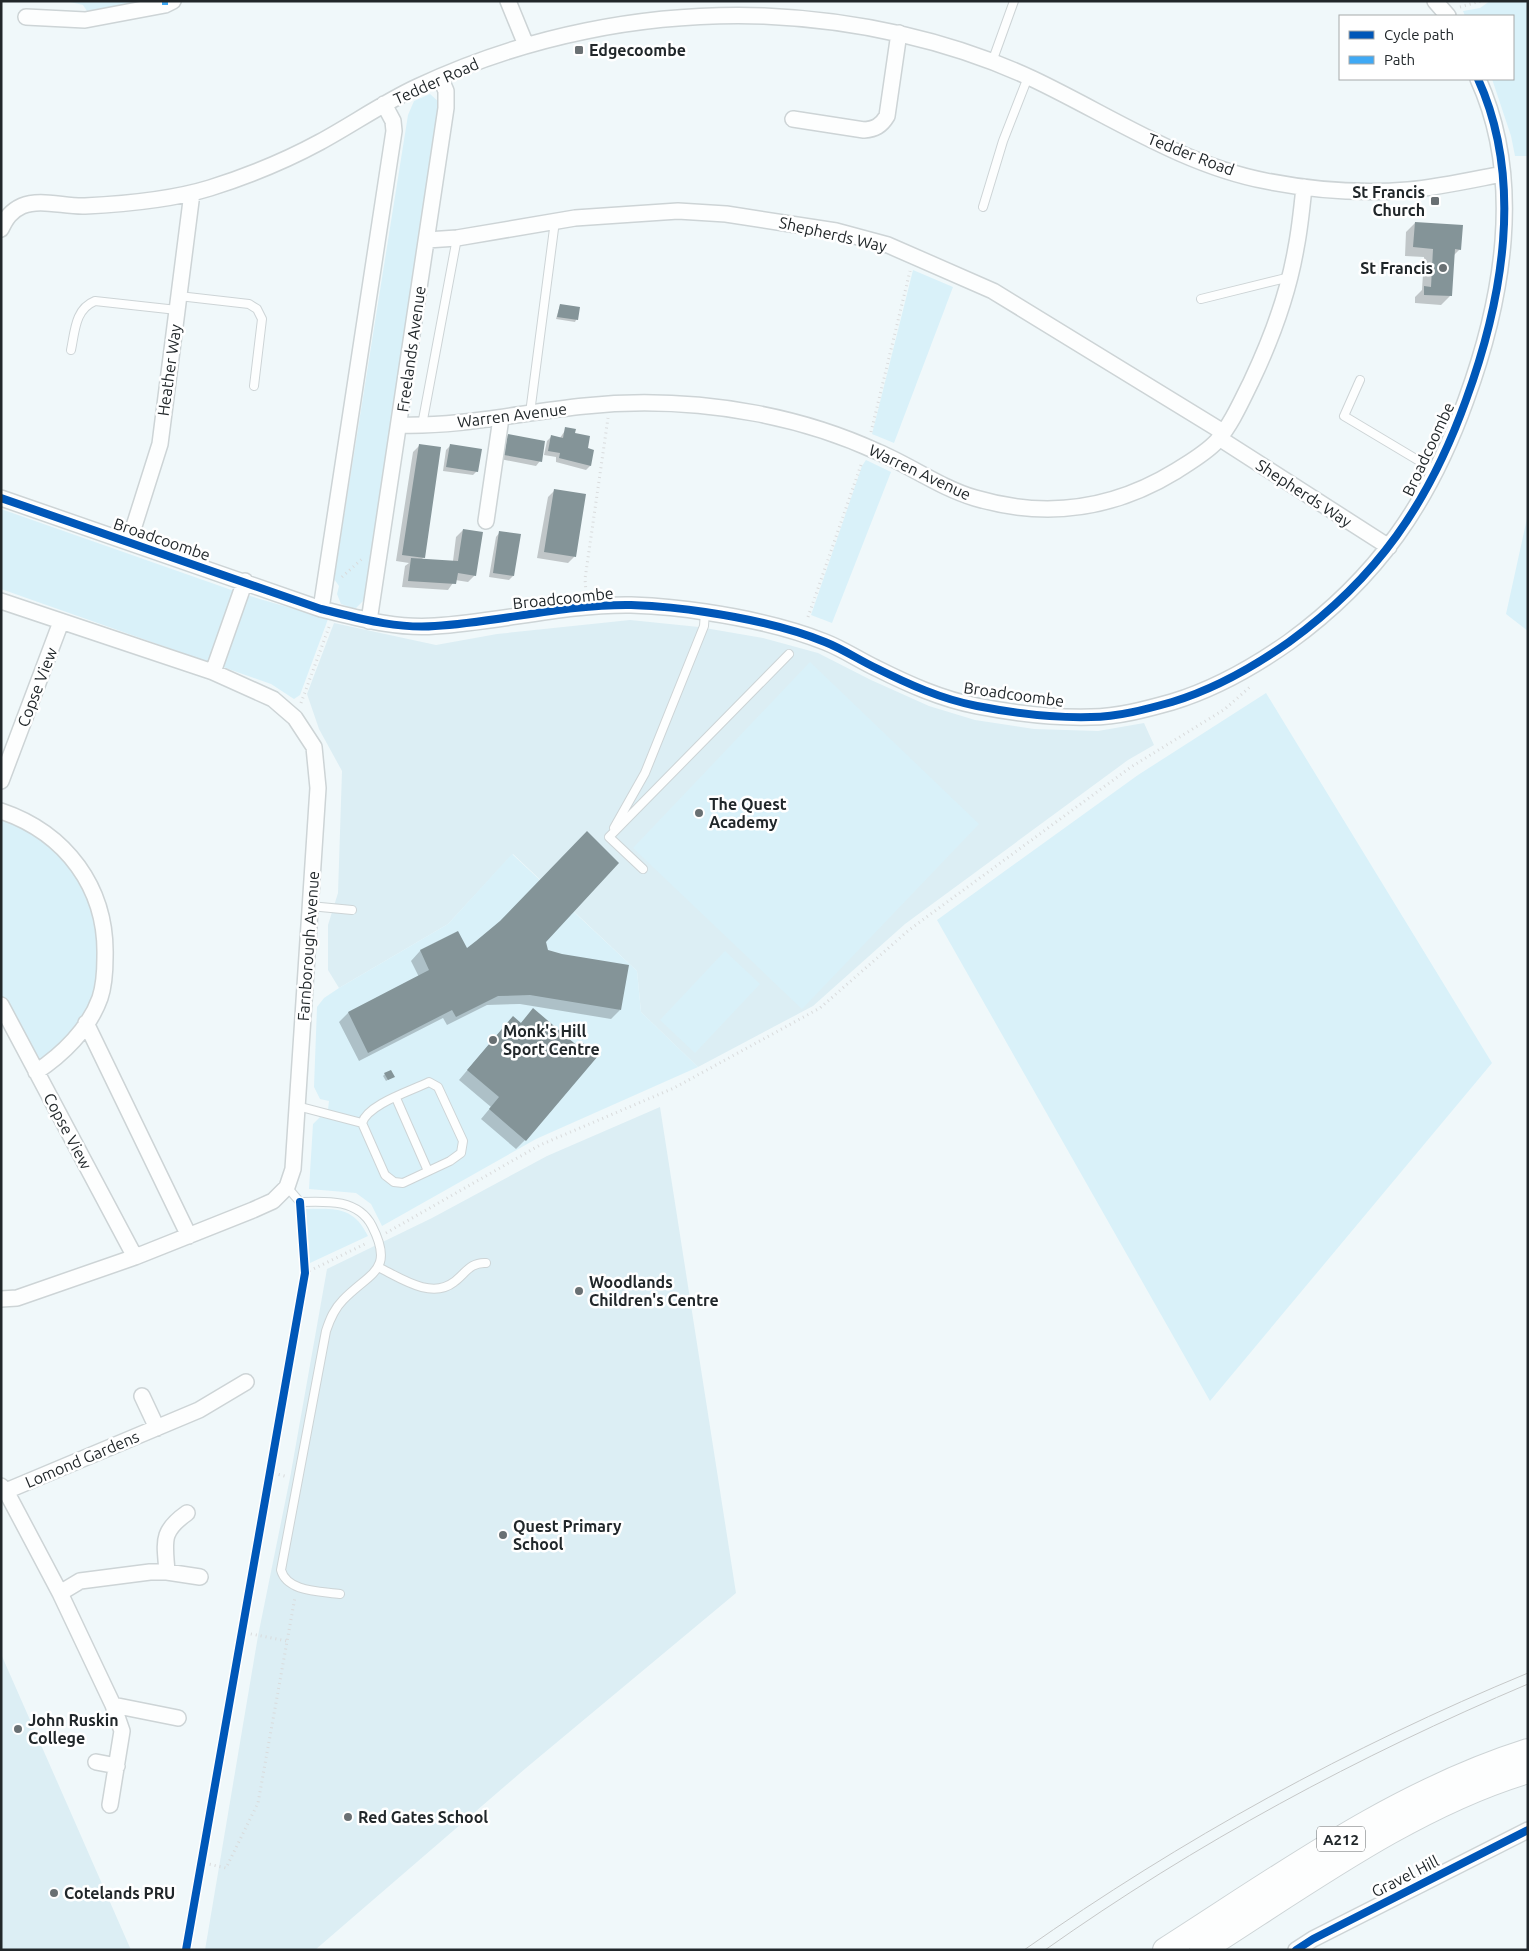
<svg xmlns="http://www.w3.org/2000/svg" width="1529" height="1951" font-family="Ubuntu,sans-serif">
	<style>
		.built { fill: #dceef4 }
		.green { fill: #d9f1f9 }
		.shadow { fill: #0003 }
		.building { fill: #849498 }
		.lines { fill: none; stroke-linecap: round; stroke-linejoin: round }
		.service-casing { stroke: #cdd4d6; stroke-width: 10 }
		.minor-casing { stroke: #cdd4d6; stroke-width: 18 }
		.primary-casing { stroke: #cdd4d6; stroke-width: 26 }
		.path { stroke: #d9dbdc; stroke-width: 3; stroke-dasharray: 1 4; stroke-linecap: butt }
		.service { stroke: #fdfefe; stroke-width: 8 }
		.minor { stroke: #fdfefe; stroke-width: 15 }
		.primary { stroke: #fdfefe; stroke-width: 24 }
		.tram { stroke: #c6c8c8; stroke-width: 1 }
		.quiet { stroke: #3fa9f5; stroke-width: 6; stroke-dasharray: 12 6; stroke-linecap: butt }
		.cycleway-casing { stroke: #fff; stroke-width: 11 }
		.cycleway { stroke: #0057b8; stroke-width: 8 }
		.poi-dot { fill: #697073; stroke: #fff; stroke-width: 2 }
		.labels { text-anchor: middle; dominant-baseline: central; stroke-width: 5; stroke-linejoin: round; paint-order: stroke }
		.shield { fill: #fff; stroke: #64686a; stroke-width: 1 }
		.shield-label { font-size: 15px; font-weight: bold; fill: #21272a }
		.poi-label { font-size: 16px; font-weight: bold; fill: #21272a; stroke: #fff; text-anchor: start }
		.street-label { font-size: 16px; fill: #21272a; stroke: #fff }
	</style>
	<rect width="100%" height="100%" fill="#f0f8fa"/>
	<path class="built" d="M 630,620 L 699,627 L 763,638 L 818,653 L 871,680 L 929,706 L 975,720 L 1034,729 L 1098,731 L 1144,723 L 1154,745 L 1128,760 L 905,924 L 813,1006 L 698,1067 L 641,1012 L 637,971 L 513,854 L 448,924 L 339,988 L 328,970 L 328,925 L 338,893 L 342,771 L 319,729 L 307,694 L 334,623 L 436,645 L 497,634 Z
		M 660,1107 L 736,1593 L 526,1768 L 315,1950 L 205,1950 L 258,1636 L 290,1478 L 327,1269 L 432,1218 L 547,1156 Z
		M 1,1654 L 67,1804 L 131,1950 L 1,1950 Z"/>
	<path class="green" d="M 66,1 L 148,1 L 87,11 L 83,5 Z
		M 1490,1 L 1528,1 L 1528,156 L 1515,156 L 1511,136 L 1492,79 L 1513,79 L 1513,16 L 1465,16 L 1463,11 L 1480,8 Z
		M 430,94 L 439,102 L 366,598 L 355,609 L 341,604 L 337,594 L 339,586 L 334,579 L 408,115 L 414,101 Z
		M 913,270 L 953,287 L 894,443 L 872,434 Z
		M 866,460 L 891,472 L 832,623 L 811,615 L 862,466 Z
		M 1,509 L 240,593 L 328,619 L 300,695 L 294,699 L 271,684 L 1,589 Z
		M 1528,514 L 1528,631 L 1506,614 Z
		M 810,662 L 979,824 L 802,1009 L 633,848 Z
		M 1266,693 L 1492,1063 L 1210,1401 L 937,920 L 1138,775 Z
		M 1,811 L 22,818 L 91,887 L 105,968 L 86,1023 L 36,1072 L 1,1005 Z
		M 512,854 L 637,971 L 641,1012 L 698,1067 L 536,1139 L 382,1226 L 371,1204 L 356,1193 L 309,1189 L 313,1124 L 320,1117 L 327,1118 L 329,1101 L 320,1099 L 314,1087 L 317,1007 L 324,998 L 339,988 L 448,924 Z
		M 725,951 L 760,984 L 695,1053 L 660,1020 Z
		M 306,1209 C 336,1208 354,1207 368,1236 L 310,1263 Z"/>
	<path class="shadow" d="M 1415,223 L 1460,249 L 1453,256 L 1450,296 L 1441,305 L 1415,303 L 1415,297 L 1422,290 L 1424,257 L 1405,256 L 1406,232 Z
		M 560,305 L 579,308 L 576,320 L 575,322 L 556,319 Z
		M 566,429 L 574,434 L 586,449 L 593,451 L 590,466 L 586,470 L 556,462 L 556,457 L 544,455 L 547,441 L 551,437 L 560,438 Z
		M 508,435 L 540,461 L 536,466 L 500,459 L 504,439 Z
		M 419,446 L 424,557 L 420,561 L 453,561 L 456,537 L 463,530 L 475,575 L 468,582 L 455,580 L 448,590 L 402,587 L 405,566 L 409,563 L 396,561 L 413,452 Z
		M 450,446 L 477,471 L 473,475 L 443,471 L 446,450 Z
		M 555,490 L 574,557 L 568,563 L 537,558 L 548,497 Z
		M 500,532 L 513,576 L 509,580 L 489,577 L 496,537 Z
		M 457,933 L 466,950 L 544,942 L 547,951 L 620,1010 L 611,1019 L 520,1004 L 487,1005 L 447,1025 L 443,1018 L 359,1061 L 339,1022 L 348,1013 L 419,977 L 411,961 L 420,951 Z
		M 533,1010 L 525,1140 L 516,1149 L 481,1119 L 491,1107 L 459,1080 L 504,1027 L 520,1024 Z
		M 385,1074 L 393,1077 L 386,1081 L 383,1076 Z"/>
	<path class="building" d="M 1415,222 L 1463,225 L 1461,250 L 1455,249 L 1452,296 L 1424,295 L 1424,286 L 1431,287 L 1433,249 L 1413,247 Z
		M 560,304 L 580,307 L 578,320 L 557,317 Z
		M 565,427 L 576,429 L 575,433 L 590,436 L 588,448 L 594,450 L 591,466 L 559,458 L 560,453 L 548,451 L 551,435 L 563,438 Z
		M 508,434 L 545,441 L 542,462 L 504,455 Z
		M 419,444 L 441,447 L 425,558 L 402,555 Z
		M 450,444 L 482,449 L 478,472 L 446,467 Z
		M 554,489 L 586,494 L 576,557 L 544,552 Z
		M 463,529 L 483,532 L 476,576 L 458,573 L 456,584 L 408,581 L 411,558 L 458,561 Z
		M 499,531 L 521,534 L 514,576 L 493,573 Z
		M 587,831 L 619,863 L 546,942 L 548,950 L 562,954 L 629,965 L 621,1010 L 530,995 L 498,996 L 456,1017 L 452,1010 L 368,1053 L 348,1012 L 429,970 L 420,950 L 458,931 L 467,948 L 476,941 L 500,921 Z
		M 533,1008 L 580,1048 L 583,1043 L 598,1056 L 526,1141 L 489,1109 L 499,1097 L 467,1070 L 513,1016 L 521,1023 Z
		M 391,1070 L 395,1077 L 388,1080 L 384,1073 Z"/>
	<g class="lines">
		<g class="service-casing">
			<path id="service" d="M 992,62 L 1014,1
				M 983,207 L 1003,141 L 1028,77
				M 179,296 L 249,304 L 257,309 L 262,319 L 254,386
				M 1201,299 L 1290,277
				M 71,350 C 75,331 75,309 95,301 L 177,310
				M 1360,380 L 1344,416 L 1436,471
				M 530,413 L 555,221
				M 422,425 L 457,238
				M 614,828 L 645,773 L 704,626 L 705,612
				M 643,869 L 609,837 L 789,654
				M 310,906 L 352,910
				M 429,1082 L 438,1087 L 463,1141 L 461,1153 L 450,1161 L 403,1183 L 394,1182 L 385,1175 L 362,1123 C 368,1104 411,1091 429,1082 Z
				M 396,1098 L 428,1171
				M 297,1106 L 362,1123
				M 287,1187 L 300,1202 C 326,1201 358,1199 372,1226 C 395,1271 370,1272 343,1300 C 334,1309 330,1319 326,1331 L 281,1570 C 287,1592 320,1591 340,1594
				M 378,1267 C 399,1277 431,1300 454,1282 C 465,1274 470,1262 486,1263"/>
		</g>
		<g class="minor-casing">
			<path id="minor" d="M 508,1 L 526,45
				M 1435,1 L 1448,16
				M 26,17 L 85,20 L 165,5 L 173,1
				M 793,119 L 864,130 C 875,129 881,126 887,116 L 899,33
				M 1,229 C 6,218 11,211 22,206 C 40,198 65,207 85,206 C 126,204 171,200 210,188 C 248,176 285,161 320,142 C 353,124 383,103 417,87 C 525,36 645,12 764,16 C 856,20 950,40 1033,79 C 1109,115 1182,165 1266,181 C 1312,190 1361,194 1408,190 C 1440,187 1471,180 1502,174
				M 427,240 L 457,238 L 575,218 L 678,211 L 726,214 L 836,231 L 888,245 L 993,291 L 1223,432
				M 399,425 C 462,427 523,412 585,406 C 641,400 699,403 754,413 C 797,421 839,434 878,452 C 911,466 941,488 975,498 C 1046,519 1114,509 1176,471 C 1190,462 1206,453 1217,441 C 1232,423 1241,402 1251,382 C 1271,340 1288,295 1296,248 C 1300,228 1302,207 1304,187
				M 1219,438 L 1389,547
				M 1,498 L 321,609 C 358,618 396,629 435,626 C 500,622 566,604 631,605 C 655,606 681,608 705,612 C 745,618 788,627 825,642 C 843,649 859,660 876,668 C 908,684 941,699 977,706 C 1013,713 1054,718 1091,717 C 1118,717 1147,709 1172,702 C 1215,689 1252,668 1289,642 C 1377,578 1429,503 1466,400 C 1503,299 1524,180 1478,79
				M 486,521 L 501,418
				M 129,542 L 160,444 L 192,193
				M 1,601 L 213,672 L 273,699 L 295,718 L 314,747 L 318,788 L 293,1169 L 287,1187 L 273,1201 L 253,1210 L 135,1257 L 17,1298 L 1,1299
				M 321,609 L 394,131 L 393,121 L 384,104
				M 369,621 L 446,108 L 446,91 L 440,77
				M 213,672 L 245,581
				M 1,781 L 61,622
				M 1,811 C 66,833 107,888 105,957 C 105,970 104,986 100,998 C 89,1029 62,1055 36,1072
				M 1,1005 L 135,1257
				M 86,1023 L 189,1236
				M 142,1396 L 157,1428
				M 1,1486 L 6,1491 L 60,1593 L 113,1705 L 122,1731 L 110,1805
				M 6,1491 L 199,1410 L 246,1382
				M 167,1572 C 165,1542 160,1532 187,1513
				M 60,1593 L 80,1581 L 150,1572 L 167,1572 L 200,1577
				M 113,1705 L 178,1718
				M 96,1762 L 117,1766
				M 1296,1950 L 1313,1939 L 1528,1830"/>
		</g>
		<g class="primary-casing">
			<path id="primary" d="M 1165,1950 C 1281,1876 1395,1793 1528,1751
				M 1202,1950 C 1303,1886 1413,1805 1528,1771"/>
		</g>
		<path class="path" d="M 1460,7 L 1481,1
			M 871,432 L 910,271
			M 342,577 L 363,558
			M 586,592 L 585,579 L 608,418
			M 808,617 L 862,462
			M 301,703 L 329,627
			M 386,1233 L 540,1145 L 674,1088 L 820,1008 L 909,930 L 1131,767 L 1225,709 L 1251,686
			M 305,1273 L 367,1243
			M 269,1472 L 288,1477
			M 241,1632 L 287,1641
			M 200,1862 L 226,1868 L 258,1803 L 295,1597"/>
		<use href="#service" class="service"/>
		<use href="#minor" class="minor"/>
		<use href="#primary" class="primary"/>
		<path class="tram" d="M 1024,1950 C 1182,1839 1349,1747 1528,1673
			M 1045,1950 C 1196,1843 1358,1756 1528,1684"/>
		<path class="quiet" d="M 165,5 L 165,1"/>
		<g class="cycleway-casing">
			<path id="cycleway" d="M 1,498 L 321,609 C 358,618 396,629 435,626 C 500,622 566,604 631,605 C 655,606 681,608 705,612 C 745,618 788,627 825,642 C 843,649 859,660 876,668 C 908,684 941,699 977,706 C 1013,713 1054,718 1091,717 C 1118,717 1147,709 1172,702 C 1215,689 1252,668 1289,642 C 1377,578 1429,503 1466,400 C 1503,299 1524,180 1478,79
				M 186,1950 L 305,1273 L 300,1202
				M 1296,1950 L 1313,1939 L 1528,1830"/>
		</g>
		<use href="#cycleway" class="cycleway"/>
	</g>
	<g class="poi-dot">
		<rect x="574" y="45" width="10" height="10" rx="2.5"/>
		<rect x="1430" y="196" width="10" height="10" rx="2.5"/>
		<circle cx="1443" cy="268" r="5"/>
		<circle cx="699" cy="813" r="5"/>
		<circle cx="493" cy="1040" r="5"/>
		<circle cx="579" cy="1291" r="5"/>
		<circle cx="503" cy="1535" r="5"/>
		<circle cx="18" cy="1729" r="5"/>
		<circle cx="348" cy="1817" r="5"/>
		<circle cx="54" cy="1893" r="5"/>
	</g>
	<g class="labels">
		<rect class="shield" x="1317" y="1826.5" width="48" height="25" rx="4"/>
		<g class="shield-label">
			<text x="1341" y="1839">A212</text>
		</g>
		<g class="poi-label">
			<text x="589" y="50">Edgecoombe</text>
			<text x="1425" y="192" text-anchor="end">St Francis<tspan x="1425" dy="18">Church</tspan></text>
			<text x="1433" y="268" text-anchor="end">St Francis</text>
			<text x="709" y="804">The Quest<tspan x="709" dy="18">Academy</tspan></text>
			<text x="503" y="1031">Monk's Hill<tspan x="503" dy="18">Sport Centre</tspan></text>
			<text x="589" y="1282">Woodlands<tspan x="589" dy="18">Children's Centre</tspan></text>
			<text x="513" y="1526">Quest Primary<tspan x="513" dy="18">School</tspan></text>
			<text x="28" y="1720">John Ruskin<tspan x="28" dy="18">College</tspan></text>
			<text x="358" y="1817">Red Gates School</text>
			<text x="64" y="1893">Cotelands PRU</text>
		</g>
		<g class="street-label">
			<text transform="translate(436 81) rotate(-24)">Tedder Road</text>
			<text transform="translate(1191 154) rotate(21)">Tedder Road</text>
			<text transform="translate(833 234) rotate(13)">Shepherds Way</text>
			<text transform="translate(411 349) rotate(-82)">Freelands Avenue</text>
			<text transform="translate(169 370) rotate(-82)">Heather Way</text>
			<text transform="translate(512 415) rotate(-7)">Warren Avenue</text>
			<text transform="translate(1428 449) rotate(-65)">Broadcoombe</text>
			<text transform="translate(920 472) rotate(25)">Warren Avenue</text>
			<text transform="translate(1304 493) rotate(33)">Shepherds Way</text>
			<text transform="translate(162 539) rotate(19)">Broadcoombe</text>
			<text transform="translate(563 598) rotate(-6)">Broadcoombe</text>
			<text transform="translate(37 687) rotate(-69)">Copse View</text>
			<text transform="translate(1014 694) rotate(8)">Broadcoombe</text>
			<text transform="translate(308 946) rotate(-86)">Farnborough Avenue</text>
			<text transform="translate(68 1131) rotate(62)">Copse View</text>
			<text transform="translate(82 1459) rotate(-23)">Lomond Gardens</text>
			<text transform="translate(1405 1876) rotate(-27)">Gravel Hill</text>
		</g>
	</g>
	<rect width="1529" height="1951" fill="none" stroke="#21272a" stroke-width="5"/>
	<rect x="1339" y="15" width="175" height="65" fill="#ffffff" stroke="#a6a9aa"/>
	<rect x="1349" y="31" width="25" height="8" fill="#0057b8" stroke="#a6a9aa"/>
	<text x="1384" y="40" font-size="15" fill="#21272a">Cycle path</text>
	<rect x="1349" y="56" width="25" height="8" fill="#3fa9f5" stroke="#a6a9aa"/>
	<text x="1384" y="65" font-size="15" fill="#21272a">Path</text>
</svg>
